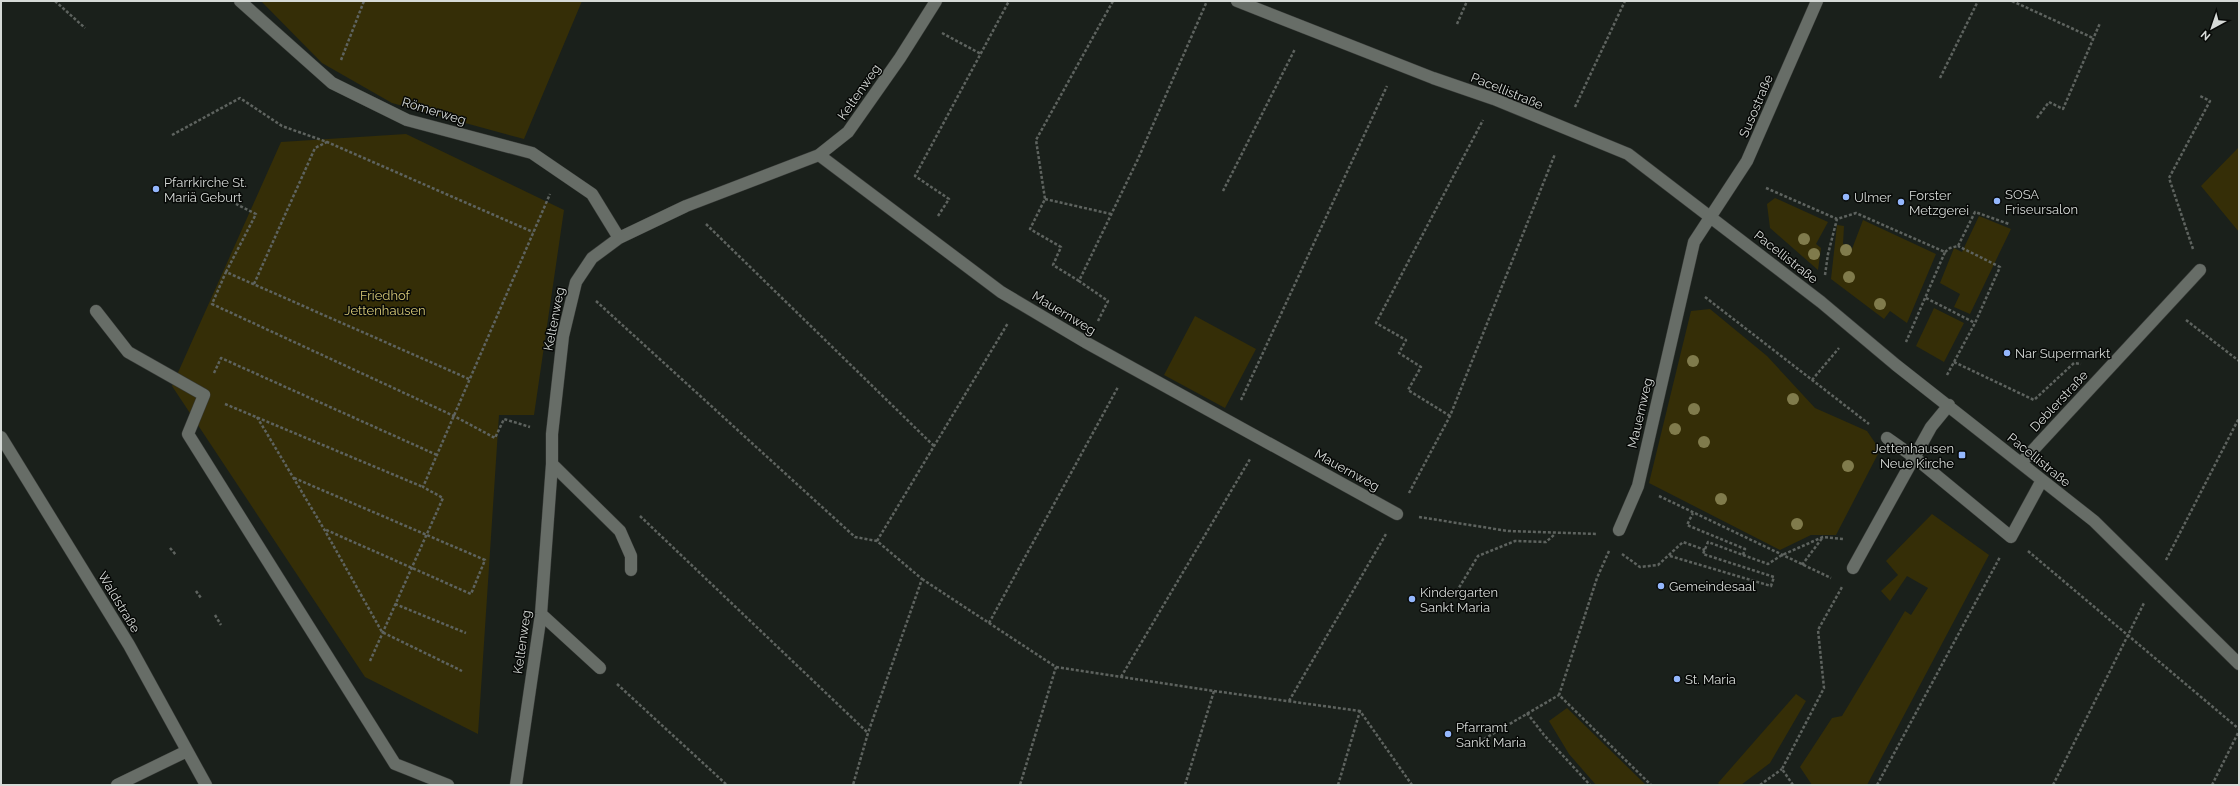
<svg xmlns="http://www.w3.org/2000/svg" width="2240" height="786" font-family="Raleway,sans-serif">
	<style>
		.green { fill: #352e07 }
		.lines { fill: none; stroke-linecap: round; stroke-linejoin: round }
		.minor-casing { stroke: #383b38; stroke-width: 13 }
		.path { stroke: #5e635f; stroke-width: 2.5; stroke-dasharray: 3 2; stroke-linecap: butt }
		.minor { stroke: #676d67; stroke-width: 12 }
		.tree { fill: #807b4c }
		.poi-dot { fill: #94b7fd; stroke: #070907; stroke-width: 1.5 }
		.labels { text-anchor: middle; dominant-baseline: central; stroke-width: 3; stroke-linejoin: round; paint-order: stroke }
		.street-label { font-size: 13px; fill: #d6dad7; stroke: #070907 }
		.poi-label { font-size: 13px; fill: #d6dad7; stroke: #070907; text-anchor: start }
		.park-label { font-size: 13px; fill: #d4c675; stroke: #070907 }
	</style>
	<rect width="100%" height="100%" fill="#1a201b"/>
	<path class="green" d="M 261,1 L 582,1 L 524,139 L 392,103 L 322,63 Z
		M 406,134 L 564,210 L 534,415 L 499,415 L 478,734 L 365,677 L 172,386 L 281,142 Z
		M 2239,147 L 2239,232 L 2201,186 Z
		M 1775,198 L 1828,222 L 1816,244 L 1821,248 L 1818,270 L 1770,228 L 1767,204 Z
		M 1979,216 L 2011,229 L 1970,314 L 1954,307 L 1960,294 L 1940,283 L 1954,248 L 1962,252 Z
		M 1863,220 L 1936,254 L 1907,323 L 1890,311 L 1884,319 L 1831,279 L 1837,225 L 1844,226 L 1843,244 L 1852,249 Z
		M 1934,308 L 1964,323 L 1944,362 L 1916,346 Z
		M 1710,309 L 1767,356 L 1815,408 L 1867,431 L 1880,450 L 1836,535 L 1811,535 L 1780,550 L 1649,483 L 1691,311 Z
		M 1195,316 L 1256,349 L 1225,408 L 1164,375 Z
		M 1932,514 L 1989,555 L 1867,785 L 1812,785 L 1800,767 L 1832,718 L 1842,716 L 1905,611 L 1911,615 L 1928,588 L 1907,576 L 1890,601 L 1881,591 L 1898,575 L 1886,561 Z
		M 1796,694 L 1806,701 L 1770,763 L 1741,785 L 1720,785 L 1718,783 Z
		M 1567,708 L 1646,785 L 1596,785 L 1569,754 L 1549,721 Z"/>
	<g class="lines">
		<g class="minor-casing">
			<path id="minor" d="M 240,1 L 332,83 L 407,120 L 532,153 L 592,194 L 619,238
				M 1237,1 L 1433,78 L 1494,99 L 1628,154 L 1821,302 L 1896,365 L 2094,521 L 2239,664
				M 819,155 L 1001,292 L 1087,343 L 1397,514
				M 96,311 L 128,352 L 204,395 L 188,434 L 395,764 L 448,785
				M 1,437 L 129,645 L 206,785
				M 1887,438 L 1914,457 L 2011,537 L 2042,480
				M 2021,463 L 2200,270
				M 552,464 L 620,531 L 631,556 L 631,570
				M 1619,530 L 1638,486 L 1694,242 L 1747,161 L 1817,1
				M 1853,568 L 1931,427 L 1949,405
				M 541,614 L 600,668
				M 117,785 L 187,751
				M 516,785 L 541,614 L 552,464 L 552,434 L 563,336 L 576,282 L 592,258 L 619,238 L 686,206 L 819,155 L 848,132 L 900,58 L 936,1"/>
		</g>
		<path class="path" d="M 55,1 L 85,28
			M 2012,1 L 2093,38
			M 1457,24 L 1467,1
			M 942,33 L 981,54
			M 341,60 L 364,1
			M 1940,78 L 1978,1
			M 1575,107 L 1625,1
			M 2037,118 L 2049,102 L 2063,109 L 2100,23
			M 172,135 L 240,98 L 282,126 L 327,142 L 533,232
			M 1766,188 L 1837,219 L 1856,213 L 1945,252 L 1906,342
			M 1223,191 L 1295,49
			M 1045,199 L 1111,214
			M 938,216 L 949,199 L 915,176 L 1009,1
			M 706,224 L 934,446
			M 2193,249 L 2169,178 L 2210,101 L 2200,96
			M 1945,252 L 1950,248 L 1958,246 L 1975,212 L 2009,224
			M 226,272 L 256,214 L 236,204
			M 1825,275 L 1828,254 L 1837,219
			M 1079,281 L 1053,265 L 1061,247 L 1030,229 L 1045,199 L 1036,140 L 1113,1
			M 254,284 L 315,148 L 327,142
			M 1705,297 L 1869,424
			M 1926,298 L 1975,323
			M 596,301 L 855,537 L 877,541 L 922,579 L 868,733 L 853,785
			M 2186,320 L 2239,361
			M 1098,321 L 1108,301 L 1079,281 L 1138,159 L 1207,1
			M 1954,362 L 2034,400 L 2074,363 L 2081,364
			M 214,373 L 221,358 L 437,455
			M 1947,375 L 1975,323 L 2000,267 L 1958,246
			M 469,379 L 226,272 L 212,304 L 454,416 L 495,438 L 504,419 L 530,427
			M 1812,380 L 1839,348
			M 1241,400 L 1387,86
			M 225,404 L 423,487
			M 1450,416 L 1408,390 L 1421,367 L 1399,353 L 1406,340 L 1376,323 L 1483,120
			M 257,417 L 324,529 L 382,632 L 462,671
			M 294,478 L 485,560 L 471,594 L 324,529
			M 1409,493 L 1450,416 L 1555,154
			M 1659,496 L 1831,578
			M 640,516 L 868,733
			M 1419,517 L 1508,531 L 1597,534
			M 877,541 L 1008,323
			M 170,548 L 176,555
			M 1609,551 L 1597,578 L 1559,695 L 1651,785
			M 2028,551 L 2239,729
			M 1622,554 L 1640,567 L 1658,565 L 1683,542 L 1705,550
			M 1743,555 L 1768,564 L 1782,555 L 1823,537 L 1843,539
			M 1670,556 L 1771,586 L 1774,577 L 1703,554 L 1708,542 L 1743,555 L 1745,549 L 1687,525 L 1693,513
			M 2166,560 L 2239,418
			M 1802,565 L 1823,537
			M 922,579 L 1056,667 L 1020,785
			M 196,591 L 201,598
			M 1454,596 L 1478,556 L 1515,541 L 1546,542 L 1555,534
			M 395,604 L 466,633
			M 215,615 L 221,625
			M 989,623 L 1118,387
			M 370,661 L 443,498 L 423,487 L 550,194
			M 1056,667 L 1214,691 L 1185,785
			M 1121,677 L 1250,459
			M 617,684 L 727,785
			M 1214,691 L 1360,711
			M 1289,701 L 1386,534
			M 1527,713 L 1544,735 L 1590,785
			M 1484,739 L 1559,695
			M 1338,785 L 1360,711 L 1412,785
			M 1760,785 L 1782,769
			M 1793,785 L 1782,769 L 1824,688 L 1818,630 L 1842,587
			M 1877,785 L 2000,557
			M 2053,785 L 2144,603
			M 2212,785 L 2239,731"/>
		<use href="#minor" class="minor"/>
	</g>
	<g class="tree">
		<circle cx="1804" cy="239" r="6"/>
		<circle cx="1846" cy="250" r="6"/>
		<circle cx="1814" cy="254" r="6"/>
		<circle cx="1849" cy="277" r="6"/>
		<circle cx="1880" cy="304" r="6"/>
		<circle cx="1693" cy="361" r="6"/>
		<circle cx="1793" cy="399" r="6"/>
		<circle cx="1694" cy="409" r="6"/>
		<circle cx="1675" cy="429" r="6"/>
		<circle cx="1704" cy="442" r="6"/>
		<circle cx="1848" cy="466" r="6"/>
		<circle cx="1721" cy="499" r="6"/>
		<circle cx="1797" cy="524" r="6"/>
	</g>
	<g class="poi-dot">
		<circle cx="156" cy="189" r="4"/>
		<circle cx="1846" cy="197" r="4"/>
		<circle cx="1997" cy="201" r="4"/>
		<circle cx="1901" cy="202" r="4"/>
		<circle cx="2007" cy="353" r="4"/>
		<rect x="1958" y="451" width="8" height="8" rx="2"/>
		<circle cx="1661" cy="586" r="4"/>
		<circle cx="1412" cy="599" r="4"/>
		<circle cx="1677" cy="679" r="4"/>
		<circle cx="1448" cy="734" r="4"/>
	</g>
	<g class="labels">
		<g class="street-label">
			<text transform="translate(1507 91) rotate(22)">Pacellistraße</text>
			<text transform="translate(859 92) rotate(-55)">Keltenweg</text>
			<text transform="translate(1756 106) rotate(-67)">Susostraße</text>
			<text transform="translate(434 111) rotate(17)">Römerweg</text>
			<text transform="translate(1786 257) rotate(38)">Pacellistraße</text>
			<text transform="translate(1064 313) rotate(31)">Mauernweg</text>
			<text transform="translate(554 319) rotate(-79)">Keltenweg</text>
			<text transform="translate(2059 401) rotate(-47)">Deblerstraße</text>
			<text transform="translate(1640 413) rotate(-77)">Mauernweg</text>
			<text transform="translate(2039 460) rotate(39)">Pacellistraße</text>
			<text transform="translate(1347 470) rotate(29)">Mauernweg</text>
			<text transform="translate(119 602) rotate(59)">Waldstraße</text>
			<text transform="translate(522 642) rotate(-82)">Keltenweg</text>
		</g>
		<g class="poi-label">
			<text x="164" y="182">Pfarrkirche St.<tspan x="164" dy="15">Mariä Geburt</tspan></text>
			<text x="2005" y="194">SOSA<tspan x="2005" dy="15">Friseursalon</tspan></text>
			<text x="1909" y="195">Forster<tspan x="1909" dy="15">Metzgerei</tspan></text>
			<text x="1854" y="197">Ulmer</text>
			<text x="2015" y="353">Nar Supermarkt</text>
			<text x="1954" y="448" text-anchor="end">Jettenhausen<tspan x="1954" dy="15">Neue Kirche</tspan></text>
			<text x="1669" y="586">Gemeindesaal</text>
			<text x="1420" y="592">Kindergarten<tspan x="1420" dy="15">Sankt Maria</tspan></text>
			<text x="1685" y="679">St. Maria</text>
			<text x="1456" y="727">Pfarramt<tspan x="1456" dy="15">Sankt Maria</tspan></text>
		</g>
		<g class="park-label">
			<text x="385" y="295">Friedhof<tspan x="385" dy="15">Jettenhausen</tspan></text>
		</g>
	</g>
	<rect width="2240" height="786" fill="none" stroke="#d6dad7" stroke-width="4"/>
	<g transform="translate(2212 28) rotate(220)" stroke="#070907" stroke-width="3" paint-order="stroke">
	<path d="M0-3L7 15L0 10L-7 15Z" fill="#d6dad7"/>
	<text y="-6" font-size="11" font-weight="bold" text-anchor="middle" fill="#d6dad7">N</text>
	</g>
</svg>
